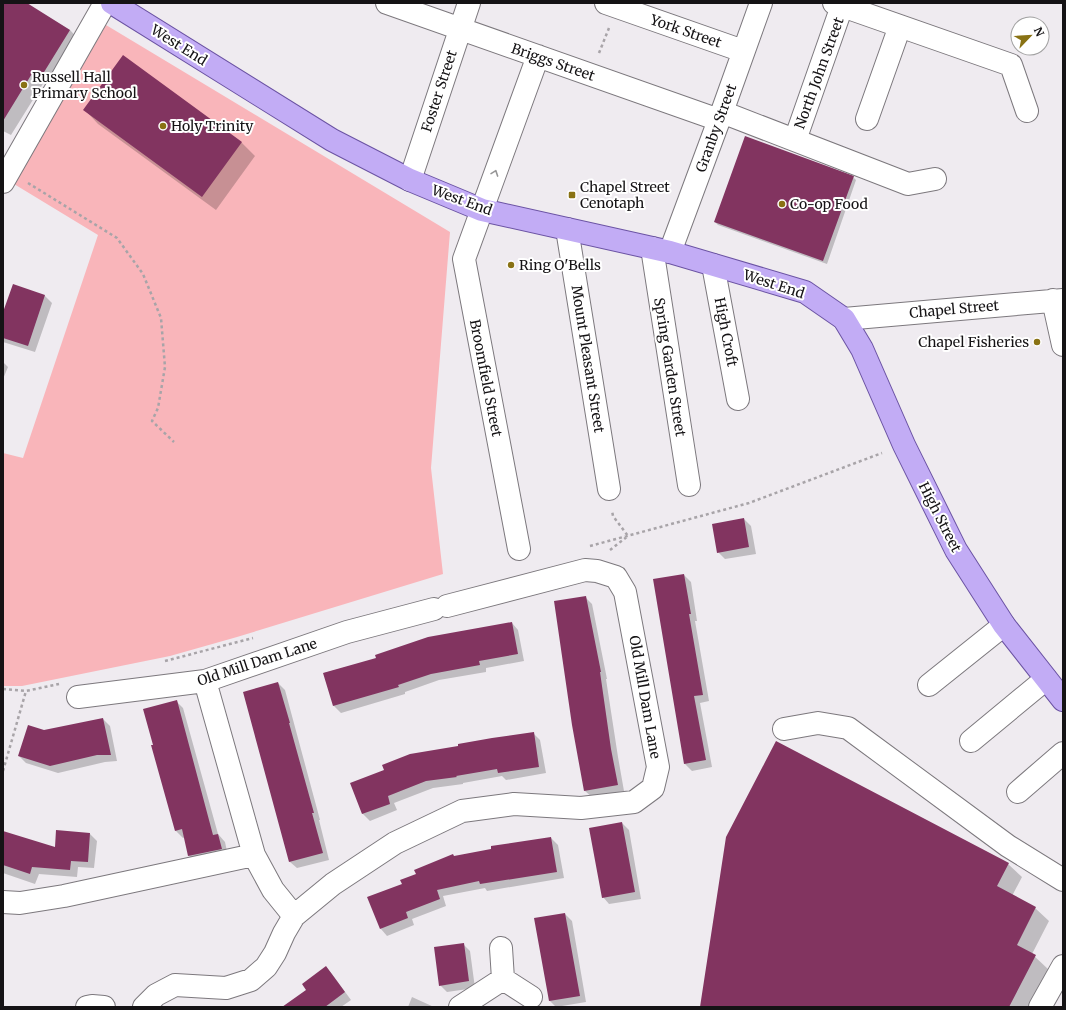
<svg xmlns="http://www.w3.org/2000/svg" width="1066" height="1010" font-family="Merriweather,serif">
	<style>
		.green { fill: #f9b5ba }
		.shadow { fill: #0003 }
		.building { fill: #823460 }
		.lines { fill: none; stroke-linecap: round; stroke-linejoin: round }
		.minor-casing { stroke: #7c787d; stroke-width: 24 }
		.major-casing { stroke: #6b53a3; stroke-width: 24 }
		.path { stroke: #a8a4a8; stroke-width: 2.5; stroke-dasharray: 3 3; stroke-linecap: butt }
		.minor { stroke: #fff; stroke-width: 22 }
		.major { stroke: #c2acf5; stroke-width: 22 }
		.oneway { stroke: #969596 }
		.poi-dot { fill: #897214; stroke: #fff; stroke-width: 1.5 }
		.labels { text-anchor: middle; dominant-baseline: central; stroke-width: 4; stroke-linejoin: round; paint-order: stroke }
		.street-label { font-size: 14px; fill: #151315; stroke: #fff }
		.poi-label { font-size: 14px; fill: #151315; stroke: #fff; text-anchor: start }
	</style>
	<rect width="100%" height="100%" fill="#efebf0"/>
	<path class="green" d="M 106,25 L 450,232 L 431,468 L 443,574 L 237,637 L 170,656 L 22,686 L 3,686 L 3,453 L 23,458 L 98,235 L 14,184 Z"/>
	<path class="shadow" d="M 3,3 L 25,3 L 70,30 L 80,41 L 52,87 L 44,82 L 11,135 L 3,131 Z
		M 124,57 L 242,143 L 255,156 L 216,210 L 98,124 L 85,110 Z
		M 853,177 L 856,180 L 827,264 L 718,225 L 715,222 Z
		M 13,286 L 45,296 L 52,303 L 35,352 L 3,342 L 3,316 Z
		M 3,362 L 8,367 L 3,379 Z
		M 744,519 L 751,526 L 756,554 L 725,559 L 718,552 Z
		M 684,575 L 691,582 L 697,621 L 695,621 L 709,701 L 700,703 L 712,767 L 692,771 L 685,764 L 654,580 Z
		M 585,597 L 592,604 L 607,679 L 606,679 L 618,757 L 624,791 L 592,797 L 585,791 Z
		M 512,623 L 518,630 L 524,661 L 486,668 L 486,672 L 439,680 L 405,692 L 405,694 L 341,713 L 334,706 L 324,673 Z
		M 278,683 L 285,690 L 320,820 L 319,820 L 329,860 L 297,868 L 290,862 Z
		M 176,701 L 183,708 L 218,834 L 225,842 L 228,856 L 196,863 L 189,856 L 185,837 L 183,838 L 176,831 L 152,746 L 154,745 Z
		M 103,719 L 110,726 L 117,761 L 105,762 L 58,773 L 26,763 L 19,756 L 44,731 Z
		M 533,733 L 540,740 L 546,773 L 506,780 L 502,776 L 463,783 L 463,784 L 433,788 L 394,803 L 397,810 L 370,821 L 363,814 L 351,784 Z
		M 622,823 L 629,830 L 641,899 L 609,904 L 603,897 Z
		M 3,832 L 56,849 L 90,834 L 97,841 L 94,868 L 78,867 L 77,877 L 39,874 L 35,884 L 3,873 Z
		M 551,838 L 558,845 L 564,878 L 487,891 L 485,888 L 443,896 L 446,906 L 412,919 L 414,925 L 387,936 L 381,929 L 403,884 L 455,857 Z
		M 1008,864 L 1022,877 L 1012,896 L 1035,908 L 1049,921 L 1032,954 L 1049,970 L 1029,1007 L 701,1007 Z
		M 565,914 L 572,921 L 586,1002 L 556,1007 L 549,1000 Z
		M 463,944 L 470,951 L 475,988 L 447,992 L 440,985 Z
		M 326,967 L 332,974 L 351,1000 L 341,1007 L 285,1007 L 307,990 Z
		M 412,997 L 434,1007 L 408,1007 Z"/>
	<path class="building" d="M 3,3 L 27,3 L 70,30 L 41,77 L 33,72 L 3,121 Z
		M 123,55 L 242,142 L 202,197 L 83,110 Z
		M 745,136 L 854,176 L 823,261 L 714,222 Z
		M 13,284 L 45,295 L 28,346 L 3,338 L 3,312 Z
		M 744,518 L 749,547 L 717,553 L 712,524 Z
		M 684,574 L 691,614 L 689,614 L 703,695 L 694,696 L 706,760 L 684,764 L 653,579 Z
		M 586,596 L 601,672 L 600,672 L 611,749 L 618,785 L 584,791 L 572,725 L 554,601 Z
		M 512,622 L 518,654 L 479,661 L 480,665 L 431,674 L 398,685 L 399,687 L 333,706 L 323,673 L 376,658 L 375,655 L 428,637 Z
		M 278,682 L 290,723 L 289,723 L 314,813 L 312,813 L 323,853 L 289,862 L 243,692 Z
		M 177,700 L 213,835 L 218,834 L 222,849 L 188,856 L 182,829 L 175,831 L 151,745 L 153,745 L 143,709 Z
		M 103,718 L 111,755 L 97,755 L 50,766 L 18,756 L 28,725 L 44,730 Z
		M 534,732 L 539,767 L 498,773 L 497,769 L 456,776 L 457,777 L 426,781 L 388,796 L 390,804 L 362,814 L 350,783 L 384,770 L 382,765 L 410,754 L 458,746 L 458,744 L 492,738 Z
		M 776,741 L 1009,863 L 997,886 L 1036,907 L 1017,945 L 1036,955 L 1009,1007 L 700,1007 L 726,837 Z
		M 622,822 L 635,892 L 602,898 L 589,828 Z
		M 56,830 L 90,833 L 88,862 L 71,861 L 70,870 L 32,867 L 30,874 L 3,865 L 3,831 L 55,847 Z
		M 551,837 L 557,872 L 480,884 L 479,881 L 437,890 L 440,899 L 406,912 L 408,918 L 380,929 L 367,897 L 402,884 L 400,880 L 416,874 L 414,870 L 453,854 L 454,856 L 491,849 L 491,846 Z
		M 565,913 L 580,996 L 549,1001 L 534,918 Z
		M 464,943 L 469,981 L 439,986 L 434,947 Z
		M 326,966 L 345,992 L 325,1007 L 282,1007 L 306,990 L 302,984 Z"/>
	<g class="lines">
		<g class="minor-casing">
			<path id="minor" d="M 387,3 L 719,120
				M 606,3 L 743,51
				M 834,3 L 1011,65 L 1027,111
				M 722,112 L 908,184 L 935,179
				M 867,119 L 900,26
				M 795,140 L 842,6
				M 410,180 L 469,3
				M 3,182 L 105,3
				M 567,229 L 609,489
				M 652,248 L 689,485
				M 670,252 L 722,112 L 761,3
				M 713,265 L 738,399
				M 1053,300 L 1063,345
				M 844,319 L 1063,300
				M 519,549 L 464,259 L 538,56
				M 205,681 L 254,855 L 273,890 L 294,916
				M 929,685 L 1004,625
				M 78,697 L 205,681 L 347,632 L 434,609
				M 784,729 L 818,723 L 848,728 L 1008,846 L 1063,880
				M 971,741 L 1046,679
				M 1018,792 L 1063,753
				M 3,902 L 20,903 L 64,896 L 254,855
				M 501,948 L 503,979
				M 87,1007 L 92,1006 L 104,1007
				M 144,1007 L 156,995 L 175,985 L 226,988 L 251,980 L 266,967 L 275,953 L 284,933 L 294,916 L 333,884 L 395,843 L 462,811 L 514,804 L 581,808 L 634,802 L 653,788 L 658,767 L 625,592 L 616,577 L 597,571 L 585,570 L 447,606
				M 460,1007 L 503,979 L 531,997
				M 1040,1007 L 1063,966"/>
		</g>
		<g class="major-casing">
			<path id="major" d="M 112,3 L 332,140 L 410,180 L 482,210 L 670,252 L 805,292 L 844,319 L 862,349 L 904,445 L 956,550 L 1004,625 L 1063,700"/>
		</g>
		<path class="path" d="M 599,53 L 609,28
			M 28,183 L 117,238 L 143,274 L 161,318 L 165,367 L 158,408 L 152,421 L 174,442
			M 590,546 L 749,503 L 882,453
			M 610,550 L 628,536 L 613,516 L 612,511
			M 165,661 L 253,638
			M 3,689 L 26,691 L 59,684
			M 3,771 L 26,691"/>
		<use href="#minor" class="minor"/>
		<use href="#major" class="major"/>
	</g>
	<defs><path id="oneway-chevron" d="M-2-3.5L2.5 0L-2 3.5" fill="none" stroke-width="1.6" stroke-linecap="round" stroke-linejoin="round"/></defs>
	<use class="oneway" href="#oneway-chevron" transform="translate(495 173) rotate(-70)"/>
	<g class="poi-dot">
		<circle cx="24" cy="85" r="4"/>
		<circle cx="163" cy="126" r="4"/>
		<rect x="568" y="191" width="8" height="8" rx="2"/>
		<circle cx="782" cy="204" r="4"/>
		<circle cx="511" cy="265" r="4"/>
		<circle cx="1037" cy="342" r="4"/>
	</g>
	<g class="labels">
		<g class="street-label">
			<text transform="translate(686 31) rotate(19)">York Street</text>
			<text transform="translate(179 45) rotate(32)">West End</text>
			<text transform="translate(553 62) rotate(19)">Briggs Street</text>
			<text transform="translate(819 73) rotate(-70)">North John Street</text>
			<text transform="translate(439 91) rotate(-72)">Foster Street</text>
			<text transform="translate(716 128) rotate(-70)">Granby Street</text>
			<text transform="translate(462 200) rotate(20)">West End</text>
			<text transform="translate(774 284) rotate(18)">West End</text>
			<text transform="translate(954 309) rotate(-5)">Chapel Street</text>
			<text transform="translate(726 332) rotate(79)">High Croft</text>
			<text transform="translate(588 359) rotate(81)">Mount Pleasant Street</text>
			<text transform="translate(670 367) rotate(81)">Spring Garden Street</text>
			<text transform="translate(486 378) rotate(79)">Broomfield Street</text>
			<text transform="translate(940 517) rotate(63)">High Street</text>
			<text transform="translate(257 662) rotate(-18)">Old Mill Dam Lane</text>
			<text transform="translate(645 697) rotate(80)">Old Mill Dam Lane</text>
		</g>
		<g class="poi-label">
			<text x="32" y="77">Russell Hall<tspan x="32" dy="16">Primary School</tspan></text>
			<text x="171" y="126">Holy Trinity</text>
			<text x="580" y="187">Chapel Street<tspan x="580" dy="16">Cenotaph</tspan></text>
			<text x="790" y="204">Co-op Food</text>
			<text x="519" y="265">Ring O'Bells</text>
			<text x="1029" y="342" text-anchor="end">Chapel Fisheries</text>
		</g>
	</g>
	<rect width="1066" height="1010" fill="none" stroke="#151315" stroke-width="8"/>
	<g transform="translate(1030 36) rotate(65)"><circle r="19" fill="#ffffff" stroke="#a1a1a1"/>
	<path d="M0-3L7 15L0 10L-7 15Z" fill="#897214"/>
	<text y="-6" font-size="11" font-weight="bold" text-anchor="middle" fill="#151315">N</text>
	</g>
</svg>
